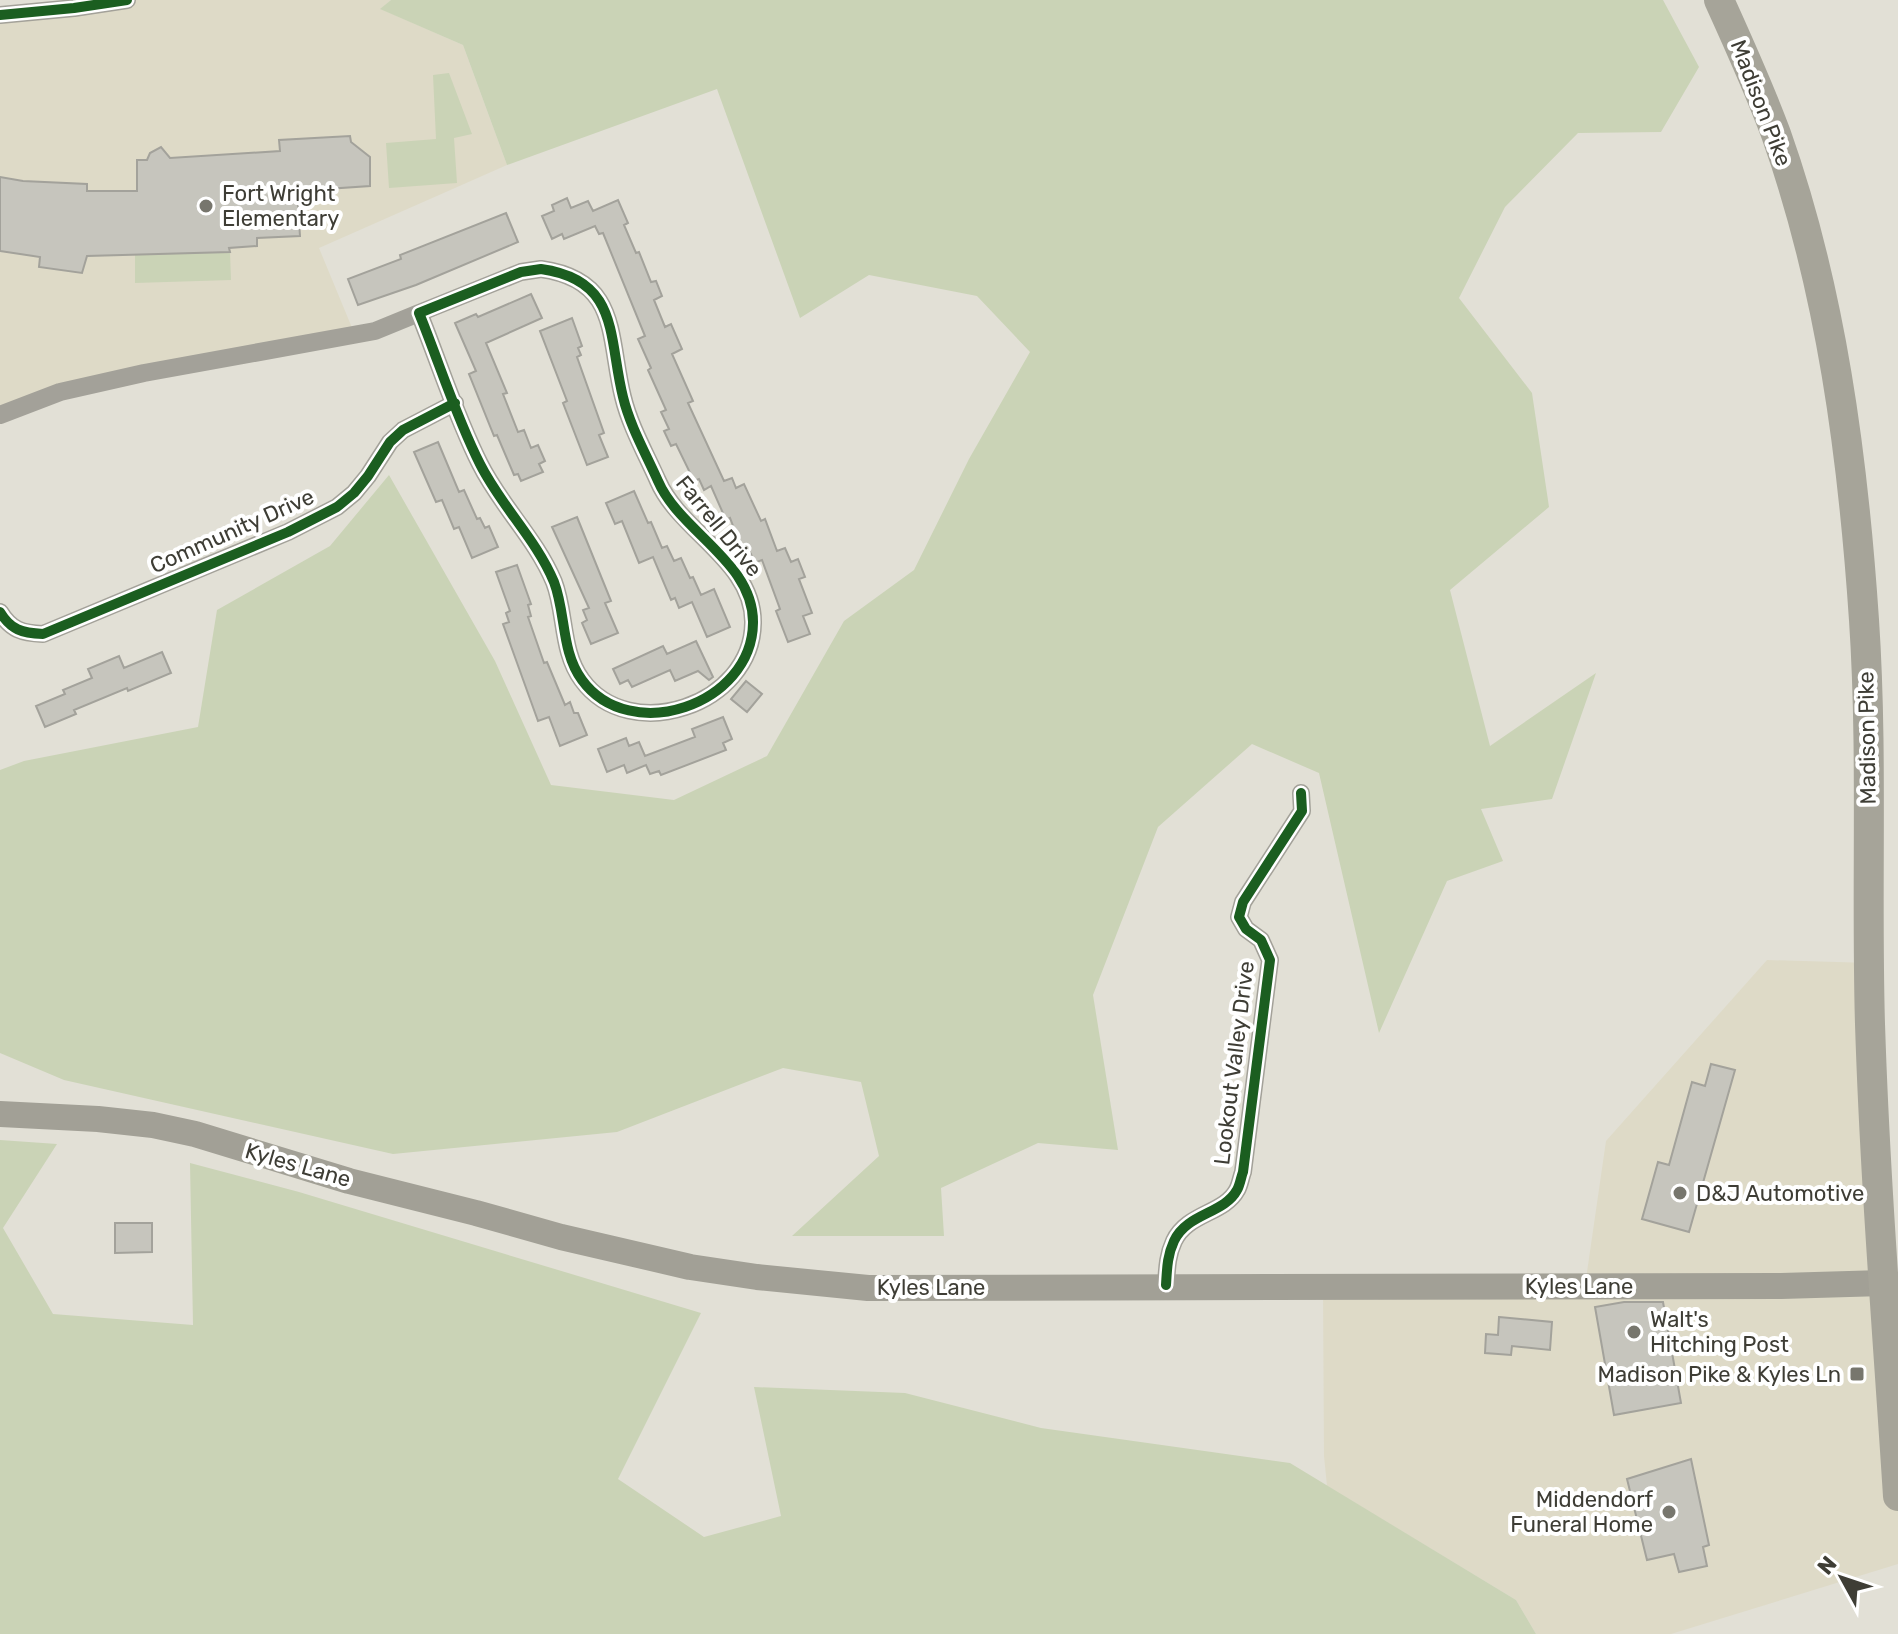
<svg xmlns="http://www.w3.org/2000/svg" width="1898" height="1634" font-family="Rubik,sans-serif">
	<style>
		.built { fill: #dedac7 }
		.green { fill: #cad3b6 }
		.building { fill: #c6c5bd; stroke: #a3a29b; stroke-width: 2 }
		.lines { fill: none; stroke-linecap: round; stroke-linejoin: round }
		.minor { stroke: #a3a199; stroke-width: 18 }
		.secondary { stroke: #a2a096; stroke-width: 26 }
		.primary { stroke: #a6a499; stroke-width: 30 }
		.cycleway-casing { stroke: #fff; stroke-width: 15 }
		.cycleway { stroke: #1b5e20; stroke-width: 10 }
		.poi-dot { fill: #77766d; stroke: #fff; stroke-width: 3 }
		.labels { text-anchor: middle; dominant-baseline: central; stroke-width: 8; stroke-linejoin: round; paint-order: stroke }
		.street-label { font-size: 22px; fill: #3e3d35; stroke: #fff }
		.poi-label { font-size: 22px; fill: #3e3d35; stroke: #fff; text-anchor: start }
	</style>
	<rect width="100%" height="100%" fill="#e2e0d6"/>
	<path class="built" d="M 127,0 L 391,0 L 381,9 L 463,45 L 507,165 L 319,248 L 355,335 L 144,373 L 0,415 L 0,15 Z
		M 1767,960 L 1870,963 L 1898,1497 L 1898,1564 L 1671,1634 L 1536,1634 L 1516,1600 L 1327,1486 L 1324,1456 L 1323,1287 L 1585,1286 L 1606,1141 Z"/>
	<path class="green" d="M 391,0 L 1663,0 L 1699,67 L 1661,132 L 1578,133 L 1505,207 L 1459,298 L 1532,393 L 1549,507 L 1450,590 L 1490,746 L 1596,673 L 1552,799 L 1481,809 L 1503,861 L 1447,881 L 1379,1033 L 1319,773 L 1252,744 L 1158,827 L 1093,995 L 1118,1150 L 1038,1143 L 941,1188 L 944,1236 L 792,1236 L 879,1156 L 861,1082 L 783,1068 L 617,1132 L 393,1154 L 64,1080 L 0,1053 L 0,770 L 24,761 L 198,727 L 217,610 L 330,546 L 389,475 L 495,661 L 551,785 L 674,800 L 767,756 L 844,621 L 914,570 L 969,459 L 1030,352 L 977,296 L 869,275 L 800,318 L 717,89 L 507,165 L 463,45 L 380,9 Z
		M 449,73 L 472,134 L 454,138 L 457,183 L 389,188 L 386,143 L 436,139 L 433,75 Z
		M 230,252 L 231,280 L 135,283 L 135,255 Z
		M 0,1140 L 57,1144 L 3,1228 L 53,1314 L 193,1325 L 190,1163 L 299,1192 L 701,1313 L 618,1479 L 704,1537 L 781,1516 L 754,1387 L 905,1393 L 1041,1428 L 1290,1463 L 1516,1600 L 1536,1634 L 0,1634 Z"/>
	<path class="building" d="M 350,136 L 351,142 L 370,157 L 370,186 L 297,191 L 300,236 L 257,238 L 257,246 L 229,248 L 230,252 L 87,256 L 82,273 L 39,267 L 40,257 L 0,251 L 0,177 L 23,181 L 87,184 L 87,191 L 137,191 L 137,160 L 147,160 L 150,153 L 161,147 L 170,158 L 280,151 L 279,140 Z
		M 567,198 L 571,208 L 588,201 L 593,211 L 618,200 L 628,223 L 624,225 L 636,253 L 639,252 L 651,282 L 656,281 L 662,296 L 654,300 L 665,327 L 671,324 L 682,349 L 672,354 L 693,401 L 688,403 L 724,481 L 732,478 L 736,488 L 744,484 L 761,521 L 765,519 L 777,551 L 785,548 L 791,562 L 798,559 L 805,577 L 799,579 L 812,613 L 803,616 L 810,634 L 788,642 L 776,611 L 780,609 L 762,560 L 754,563 L 751,554 L 745,557 L 730,518 L 726,520 L 711,486 L 704,490 L 699,479 L 694,481 L 676,444 L 671,446 L 664,431 L 669,429 L 661,412 L 666,410 L 648,370 L 651,368 L 638,339 L 645,336 L 603,233 L 599,234 L 595,226 L 564,239 L 562,234 L 552,239 L 542,216 L 554,211 L 552,205 Z
		M 506,213 L 518,242 L 416,285 L 358,305 L 348,279 L 401,259 L 400,255 Z
		M 531,294 L 542,318 L 486,343 L 507,393 L 503,394 L 518,432 L 524,430 L 531,448 L 538,445 L 545,461 L 539,464 L 543,472 L 521,481 L 518,474 L 514,475 L 497,435 L 494,436 L 469,374 L 476,371 L 455,323 L 476,314 L 478,317 Z
		M 572,318 L 582,346 L 578,348 L 581,355 L 577,357 L 604,433 L 599,435 L 608,457 L 587,465 L 563,403 L 567,401 L 540,331 Z
		M 438,442 L 459,492 L 464,490 L 477,519 L 480,518 L 485,528 L 489,526 L 498,547 L 472,558 L 459,527 L 454,529 L 442,500 L 436,502 L 414,452 Z
		M 634,491 L 648,523 L 651,522 L 662,548 L 667,546 L 674,561 L 681,558 L 690,578 L 693,577 L 701,595 L 714,589 L 730,627 L 707,637 L 692,602 L 679,608 L 675,598 L 671,600 L 653,557 L 639,563 L 622,521 L 615,524 L 606,503 Z
		M 577,517 L 611,601 L 605,603 L 618,633 L 591,644 L 582,623 L 587,620 L 583,610 L 589,608 L 552,527 Z
		M 517,565 L 531,604 L 528,605 L 531,616 L 528,617 L 544,663 L 547,662 L 565,705 L 570,702 L 574,713 L 578,713 L 587,735 L 560,746 L 549,717 L 538,721 L 503,624 L 509,622 L 506,613 L 510,611 L 496,572 Z
		M 696,641 L 713,677 L 709,680 L 698,671 L 675,681 L 670,670 L 632,687 L 628,680 L 620,684 L 613,669 L 663,646 L 667,654 Z
		M 162,652 L 171,673 L 128,691 L 127,688 L 74,710 L 76,714 L 45,727 L 36,706 L 65,694 L 63,690 L 92,678 L 88,669 L 119,656 L 124,668 Z
		M 746,681 L 762,694 L 747,712 L 731,699 Z
		M 723,717 L 732,739 L 723,743 L 726,750 L 661,775 L 659,771 L 650,774 L 646,765 L 627,773 L 624,765 L 607,772 L 598,749 L 626,738 L 629,746 L 639,742 L 645,756 L 695,737 L 692,729 Z
		M 1711,1064 L 1735,1070 L 1689,1232 L 1642,1219 L 1658,1162 L 1669,1165 L 1692,1082 L 1705,1086 Z
		M 115,1223 L 152,1223 L 152,1252 L 115,1253 Z
		M 1624,1302 L 1663,1302 L 1681,1403 L 1614,1415 L 1595,1307 Z
		M 1499,1317 L 1552,1322 L 1550,1350 L 1512,1346 L 1511,1355 L 1485,1353 L 1486,1334 L 1498,1335 Z
		M 1691,1459 L 1709,1545 L 1703,1547 L 1707,1566 L 1679,1572 L 1674,1554 L 1647,1560 L 1627,1479 Z"/>
	<g class="lines">
		<path class="minor" d="M 0,15 L 74,8 L 127,0
			M 541,269 C 620,280 608,337 623,397 C 630,426 646,454 658,481 C 680,532 754,562 753,623 C 752,705 630,746 582,680 C 561,652 566,613 554,582 C 536,539 501,506 480,464 C 456,417 439,362 419,313 L 521,272 Z
			M 0,415 L 60,392 L 144,373 L 375,331 L 419,313
			M 0,612 C 11,630 22,633 43,634 L 288,532 L 337,507 L 354,493 L 368,476 L 390,442 L 403,430 L 455,403
			M 1166,1285 C 1167,1270 1167,1256 1174,1241 C 1187,1213 1224,1214 1237,1190 C 1240,1185 1241,1177 1243,1172 L 1270,960 L 1261,940 L 1246,929 L 1239,917 L 1243,902 L 1302,811 L 1301,793"/>
		<path class="secondary" d="M 0,1114 L 98,1119 L 153,1125 L 195,1134 L 349,1181 L 476,1213 L 561,1237 L 690,1267 L 757,1277 L 868,1288 L 1781,1286 L 1883,1283"/>
		<path class="primary" d="M 1719,0 C 1739,44 1759,88 1776,134 C 1831,289 1853,456 1864,620 C 1873,754 1866,890 1870,1024 C 1875,1182 1888,1339 1898,1496"/>
		<g class="cycleway-casing">
			<path id="cycleway" d="M 0,15 L 74,8 L 127,0
				M 541,269 C 620,280 608,337 623,397 C 630,426 646,454 658,481 C 680,532 754,562 753,623 C 752,705 630,746 582,680 C 561,652 566,613 554,582 C 536,539 501,506 480,464 C 456,417 439,362 419,313 L 521,272 Z
				M 0,612 C 11,630 22,633 43,634 L 288,532 L 337,507 L 354,493 L 368,476 L 390,442 L 403,430 L 455,403
				M 1166,1285 C 1167,1270 1167,1256 1174,1241 C 1187,1213 1224,1214 1237,1190 C 1240,1185 1241,1177 1243,1172 L 1270,960 L 1261,940 L 1246,929 L 1239,917 L 1243,902 L 1302,811 L 1301,793"/>
		</g>
		<use href="#cycleway" class="cycleway"/>
	</g>
	<g class="poi-dot">
		<circle cx="206" cy="206" r="8"/>
		<circle cx="1680" cy="1193" r="8"/>
		<circle cx="1634" cy="1332" r="8"/>
		<rect x="1849" y="1366" width="16" height="16" rx="4"/>
		<circle cx="1669" cy="1512" r="8"/>
	</g>
	<g class="labels">
		<g class="street-label">
			<text transform="translate(1761 103) rotate(69)">Madison Pike</text>
			<text transform="translate(719 526) rotate(51)">Farrell Drive</text>
			<text transform="translate(232 531) rotate(-24)">Community Drive</text>
			<text transform="translate(1867 738) rotate(-91)">Madison Pike</text>
			<text transform="translate(1234 1063) rotate(-83)">Lookout Valley Drive</text>
			<text transform="translate(298 1165) rotate(16)">Kyles Lane</text>
			<text x="1579" y="1286">Kyles Lane</text>
			<text x="931" y="1287">Kyles Lane</text>
		</g>
		<g class="poi-label">
			<text x="222" y="193">Fort Wright<tspan x="222" dy="25">Elementary</tspan></text>
			<text x="1696" y="1193">D&amp;J Automotive</text>
			<text x="1650" y="1319">Walt's<tspan x="1650" dy="25">Hitching Post</tspan></text>
			<text x="1841" y="1374" text-anchor="end">Madison Pike &amp; Kyles Ln</text>
			<text x="1653" y="1499" text-anchor="end">Middendorf<tspan x="1653" dy="25">Funeral Home</tspan></text>
		</g>
	</g>
	<g transform="translate(1842 1578) rotate(310)" stroke="#ffffff" stroke-width="6" paint-order="stroke">
	<path d="M0-6L14 30L0 20L-14 30Z" fill="#3e3d35"/>
	<text y="-12" font-size="22" font-weight="bold" text-anchor="middle" fill="#3e3d35">N</text>
	</g>
</svg>
